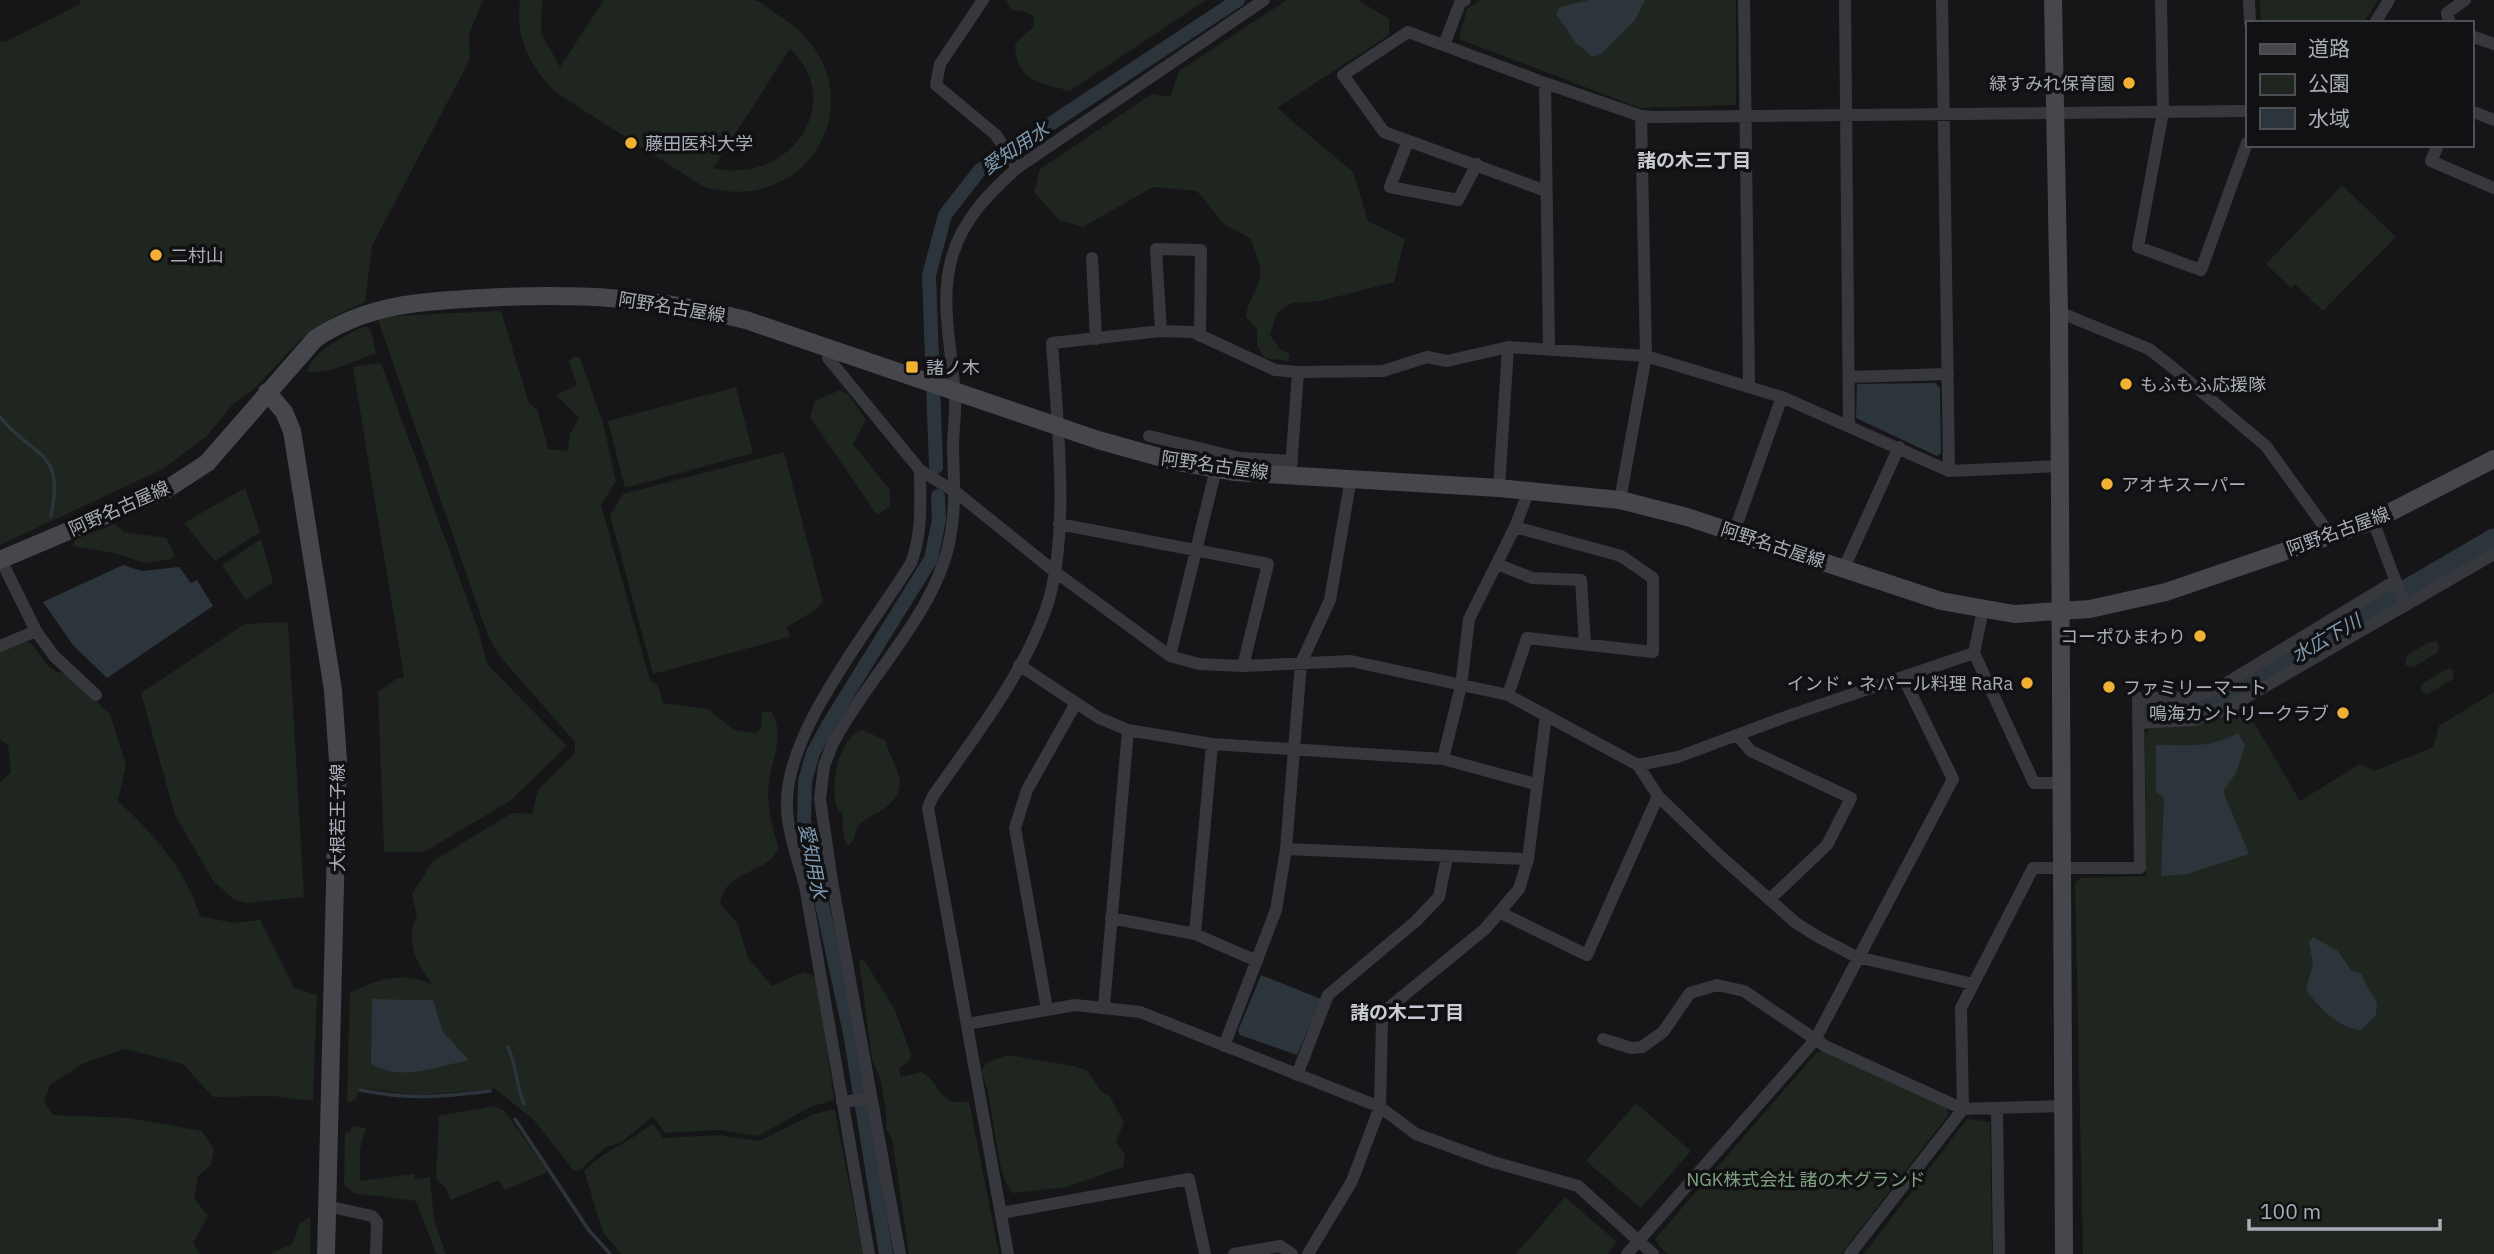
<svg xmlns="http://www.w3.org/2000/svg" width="2494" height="1254" font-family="'IBM Plex Sans','Noto Sans JP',sans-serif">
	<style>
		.green { fill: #1e261f; fill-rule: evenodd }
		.water { fill: #2c353c }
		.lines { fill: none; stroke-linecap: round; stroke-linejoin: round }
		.stream { stroke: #2c353c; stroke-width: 3.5 }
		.canal { stroke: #2c353c; stroke-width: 14 }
		.river { stroke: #2c353c; stroke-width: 23 }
		.street { stroke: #37383d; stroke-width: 12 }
		.secondary { stroke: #45474d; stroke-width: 18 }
		.poi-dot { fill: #f2b134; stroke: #111113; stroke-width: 2.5 }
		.labels { text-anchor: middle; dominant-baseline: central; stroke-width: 7; stroke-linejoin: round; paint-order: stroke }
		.poi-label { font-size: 18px; fill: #a8adb8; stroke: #111113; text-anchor: start }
		.street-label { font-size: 18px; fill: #a8adb8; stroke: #111113 }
		.park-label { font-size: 18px; fill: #7fa381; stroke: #111113 }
		.water-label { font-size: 19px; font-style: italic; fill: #7f9bb3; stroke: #111113 }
		.neighbourhood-label { font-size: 19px; font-weight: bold; fill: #c9ccd4; stroke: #111113 }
	</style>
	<rect width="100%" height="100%" fill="#161618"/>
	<path class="green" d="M 80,0 L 483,0 L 469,34 L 470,59 L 372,246 L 365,302 L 337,315 L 301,339 L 253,390 L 233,404 L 207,436 L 163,469 L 0,545 L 0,41 L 5,42 L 80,4 Z
		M 520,0 L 542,0 L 541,33 L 560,67 L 604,0 C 642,0 679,0 716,0 C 728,0 743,0 754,0 C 763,2 773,12 781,17 C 882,82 817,219 704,187 L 558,94 C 530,68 515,39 520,0 ZM 790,49 C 847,101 791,186 713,168 Z
		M 1006,0 L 1206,0 L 1070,91 C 1038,82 1016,81 1015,44 L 1034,26 L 1034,17 L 1026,12 L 1012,10 Z
		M 1287,0 L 1358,0 L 1389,19 L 1389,35 L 1277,108 L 1353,172 L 1368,221 L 1405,239 L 1394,282 L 1320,301 L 1292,303 L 1277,313 L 1270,335 L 1280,349 L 1290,354 L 1288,361 L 1265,358 L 1257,346 L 1257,329 L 1246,317 C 1247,300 1263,285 1260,268 C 1258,258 1254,248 1251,239 L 1224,224 L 1197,191 L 1153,187 L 1083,227 L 1059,220 L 1034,192 L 1040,169 L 1152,94 L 1170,97 L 1179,71 Z
		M 1480,0 L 1736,0 L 1736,105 L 1640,108 L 1459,39 L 1467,9 Z
		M 2260,0 L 2378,0 L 2363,23 L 2261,23 Z
		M 2342,185 L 2396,237 L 2323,311 L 2295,284 L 2291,288 L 2266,264 Z
		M 501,311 L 529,403 L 538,411 L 548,449 L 568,451 L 570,434 L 579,418 L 556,395 L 577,385 L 569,361 L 575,356 L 580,358 L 603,423 L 616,481 L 601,505 L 650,680 L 658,685 L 663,703 L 708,709 L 734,730 L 755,733 L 761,728 L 762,712 L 771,711 C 786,736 772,756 769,782 C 766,802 772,828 779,848 C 765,876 726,869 720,903 L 738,924 L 748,958 L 772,986 L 804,972 L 817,978 L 834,1100 L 810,1107 L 758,1136 L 719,1130 L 665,1133 L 653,1116 L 622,1142 L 606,1147 L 579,1171 L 574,1171 L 533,1119 L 495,1089 L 419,1095 L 360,1088 L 356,1099 L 347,1103 L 350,993 C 376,979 405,971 432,984 C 418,965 403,940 417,917 L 412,894 L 433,861 L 512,813 L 532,814 L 538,790 L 575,753 L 575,742 L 498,654 L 487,633 L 378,320 L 390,316 ZM 372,999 L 432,1000 L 443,1032 L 468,1060 Z
		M 365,326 L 371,330 L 376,354 C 354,359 329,376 307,371 C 314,350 346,335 365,326 Z
		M 381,363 L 478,629 L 487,664 L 567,746 L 510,801 L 424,852 L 384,852 L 378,692 L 396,679 L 404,678 L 353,367 Z
		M 736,387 L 753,453 L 625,488 L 608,421 Z
		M 840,390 L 848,394 L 866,420 L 853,444 L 890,490 L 890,506 L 877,515 L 810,417 L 815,401 Z
		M 784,452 L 823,601 L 817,609 L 787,627 L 790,637 L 653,674 L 610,515 L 623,494 Z
		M 245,488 L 260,532 L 215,561 L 184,523 Z
		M 115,524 L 124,532 L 166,538 L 175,555 L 172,559 L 145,563 L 113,553 L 73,546 L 75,539 Z
		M 261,539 L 273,582 L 246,600 L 222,565 Z
		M 288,622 L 304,897 L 247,903 L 235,900 L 214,882 L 175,815 L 141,693 L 245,624 Z
		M 25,641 L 31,643 L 47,665 L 57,672 L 67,673 L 110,714 L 126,765 L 118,801 C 152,832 187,871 200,916 L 233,923 L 260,920 L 294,988 L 317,995 L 313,1101 L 272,1096 L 213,1097 L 183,1064 L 125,1049 L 82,1064 L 50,1085 L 44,1102 L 54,1115 L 128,1118 L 202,1131 L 214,1150 L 211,1165 L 198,1176 L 194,1198 L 208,1216 L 193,1243 L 200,1254 L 0,1254 L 0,782 L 11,772 L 8,745 L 0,739 L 0,651 Z
		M 2436,641 L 2439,646 L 2438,652 L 2414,667 L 2405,665 L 2407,655 L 2430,642 Z
		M 2449,668 L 2454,671 L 2453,679 L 2427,695 L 2421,692 L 2421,684 Z
		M 2494,692 L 2494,1254 L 2083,1254 L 2075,883 L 2080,878 L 2146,876 L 2145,734 L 2149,729 L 2194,725 L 2243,704 L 2300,801 L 2360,764 L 2374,771 L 2433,747 L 2439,726 Z
		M 862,730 L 885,740 C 892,767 915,785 884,809 C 877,814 867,817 861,823 C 854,830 857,840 848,846 C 841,838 844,826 842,816 C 841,807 840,815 837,807 C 829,786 839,737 862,730 Z
		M 859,959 L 864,960 L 895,1010 L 911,1055 L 909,1061 L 899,1068 L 901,1077 L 921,1072 C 944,1084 937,1108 969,1101 L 999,1254 L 909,1254 L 892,1138 L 886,1129 L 886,1111 L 880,1078 L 872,1060 Z
		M 1825,1051 L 1946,1106 L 1949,1114 L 1841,1254 L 1668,1254 L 1658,1245 L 1656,1238 L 1817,1052 Z
		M 1008,1055 L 1074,1066 L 1088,1071 L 1100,1090 L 1110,1097 L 1124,1122 L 1116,1142 L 1125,1154 L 1123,1167 L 1067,1187 L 1013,1193 C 994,1174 996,1102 981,1072 L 986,1063 Z
		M 1636,1103 L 1691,1151 L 1641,1208 L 1586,1161 Z
		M 494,1106 L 505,1111 L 548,1172 L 505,1190 L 499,1180 L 451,1200 L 446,1188 L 436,1179 L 439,1116 Z
		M 831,1110 L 835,1111 L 863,1254 L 621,1254 L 603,1232 L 584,1171 C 603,1151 628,1143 649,1126 L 653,1124 L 663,1138 L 719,1135 L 759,1141 L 814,1114 Z
		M 1967,1119 L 1990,1122 L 1992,1254 L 1864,1254 Z
		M 352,1126 L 366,1128 L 360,1149 L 360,1181 L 414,1174 L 415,1179 L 430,1177 L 434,1220 L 446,1254 L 436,1254 L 416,1201 L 354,1193 L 344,1185 L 345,1133 L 350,1132 Z
		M 1565,1197 L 1617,1242 L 1607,1254 L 1516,1254 Z
		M 310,1217 L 310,1254 L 270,1254 L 292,1244 L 300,1223 Z"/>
	<path class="water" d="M 1589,0 L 1645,0 L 1635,20 L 1601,54 L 1593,57 L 1576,43 L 1556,14 L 1560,7 Z
		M 1935,383 L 1940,388 L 1941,453 L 1937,456 L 1856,418 L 1857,384 Z
		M 123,565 L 142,571 L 179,567 L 191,583 L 197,580 L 213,606 L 107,678 L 73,645 L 43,602 Z
		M 2238,733 L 2245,745 L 2236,773 L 2223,791 L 2249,854 L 2187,874 L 2161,876 L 2164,797 L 2156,792 L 2156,745 C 2186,745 2209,749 2238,733 Z
		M 2313,937 L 2338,951 L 2351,970 L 2361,974 L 2377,1004 L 2376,1015 L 2361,1030 C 2338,1028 2319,1007 2306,990 L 2313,964 L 2309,942 Z
		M 1261,975 L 1321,999 L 1297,1055 L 1240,1035 L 1238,1031 Z
		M 372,999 L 433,1000 L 443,1032 L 469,1060 C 440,1066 397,1083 371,1063 Z"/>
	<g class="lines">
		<path class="stream" d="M 0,417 C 34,459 65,448 51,516
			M 508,1047 C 517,1067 516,1085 524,1104
			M 360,1090 C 410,1100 441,1097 490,1091
			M 515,1119 L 588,1229 L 610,1254"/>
		<path class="canal" d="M 936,467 L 929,275 L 945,215 L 979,171 L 1238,0
			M 886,1254 L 850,1033 L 804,821 L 805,781 L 813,753 L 827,727 L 931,559 L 939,520 L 938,496"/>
		<path class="river" d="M 2150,711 L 2196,709 L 2222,699 L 2494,540"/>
		<path class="street" d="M 983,0 L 940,64 L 936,85 L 996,135 L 1017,168
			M 1744,0 L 1749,385
			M 1845,0 L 1849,426
			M 1942,0 L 1949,471
			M 2161,0 L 2163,112 L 2138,247 L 2201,270 L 2247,143
			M 2249,0 L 2250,23
			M 2375,23 L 2389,0
			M 2450,23 L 2447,13 L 2465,0
			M 2471,36 L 2494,44
			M 1444,45 L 1460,3 L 1465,0
			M 1545,83 L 1408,32 L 1343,75 L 1384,132 L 1546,191
			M 2471,111 L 2494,120
			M 1408,141 L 1390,187 L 1458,200 L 1477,164
			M 2438,145 L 2431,161 L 2494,188
			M 1092,258 L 1096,339
			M 2059,312 L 2149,349 L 2172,367 L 2266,446 L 2331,536
			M 1161,331 L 1156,249 L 1201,250 L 1200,336
			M 830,347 L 828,358 L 920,470 L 957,493 L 1054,571 L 1170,656 L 1199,664 L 1243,666 L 1351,661 L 1508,695 L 1638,765 L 1658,796 L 1718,854 L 1796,923 L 1820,938 L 1857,957 L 1973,984
			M 1549,349 L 1545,83 L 1641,116 L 1653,117 L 2247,111
			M 1849,377 L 1948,374
			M 1149,436 L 1240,458 L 1292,461
			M 1291,468 L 1298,372
			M 1499,488 L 1508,347
			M 1620,500 L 1646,356 L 1641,116
			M 2373,521 L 2405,606
			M 1059,524 L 1268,564 L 1243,666
			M 1734,532 L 1782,397
			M 1497,564 L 1532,578 L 1581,580 L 1585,644
			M 1844,568 L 1899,447
			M 1983,610 L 1974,653 L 2034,783 L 2060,783
			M 36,631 L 54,656 L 96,695
			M 0,646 L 36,631 L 1,560
			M 1170,656 L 1216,469
			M 1019,665 L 1099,718 L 1128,730 L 1212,744 L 1443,759 L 1535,784
			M 1508,695 L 1527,638 L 1653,652 L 1653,578 L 1621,556 L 1515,527
			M 2139,723 L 2194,720 L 2226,709 L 2494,554
			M 1737,735 L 1751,751 L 1851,798 L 1827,845 L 1770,899
			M 1443,759 L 1461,686 L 1469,619 L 1515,527 L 1529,490
			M 1638,765 L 1678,757 L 1788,716 L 1974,653
			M 1286,849 L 1528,859
			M 805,886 L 832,881
			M 1501,913 L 1587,955 L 1658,796
			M 1111,918 L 1195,934 L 1257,961
			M 1195,934 L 1212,744
			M 1104,1006 L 1128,730
			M 1047,1009 L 1015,828 L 1027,790 L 1076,703
			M 967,1024 L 1075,1005 L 1140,1012 L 1380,1107 L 1416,1134 L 1493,1162 L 1578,1186 L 1653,1254
			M 1603,1039 L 1631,1048 L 1642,1047 L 1663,1032 L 1690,993 L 1717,985 L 1744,991 L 1825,1046 L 1963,1109 L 2061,1106
			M 1224,1046 L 1276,910 L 1286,849 L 1301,663 L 1330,600 L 1351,478
			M 1297,1075 L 1328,995 L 1416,921 L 1439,897 L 1447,857
			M 842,1102 L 871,1098
			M 1997,1108 L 1999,1254
			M 327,1206 L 372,1216 L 377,1222 L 376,1254
			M 1001,1213 L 1189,1179 L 1205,1254
			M 869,1254 L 805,886 C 798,860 788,834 787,808 C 783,733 872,627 911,563 C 923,531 920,503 920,470
			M 900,1254 L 832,881 L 820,799 L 824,766 L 832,745 C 865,681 935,613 949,543 C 956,511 954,481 953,448 C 953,430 956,412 955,395 C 952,350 939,301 952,257 C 963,219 989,193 1017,168 L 1264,0
			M 1008,1254 L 928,808 L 933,796 C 974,737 1022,677 1046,609 C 1071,536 1057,420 1052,343 L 1161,331 L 1193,332 L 1275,370 L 1298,372 L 1383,371 L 1427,357 L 1447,361 L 1508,347 L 1646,356 L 1782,397 L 1949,471 L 2060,466
			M 1234,1254 L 1280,1246 L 1292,1254
			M 1308,1254 L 1352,1181 L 1380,1107 L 1382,1020 L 1386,1010 L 1485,929 L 1519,889 L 1528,859 L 1546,715
			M 1627,1254 L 1815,1040 L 1953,779 L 1903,677
			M 1850,1254 L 1963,1109 L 1961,1008 L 2033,868 L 2140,868 L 2138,698 L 2192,697 L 2215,690 L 2395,581"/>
		<path class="secondary" d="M 2053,0 L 2059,312 L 2064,1254
			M 267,392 L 284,412 L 292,431 L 333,690 L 338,761 L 326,1254
			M 0,560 L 167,489 L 207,463 L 315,339 C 367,304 422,301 483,298 C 574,293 658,297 746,320 L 1098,440 L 1177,462 L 1234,472 L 1499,488 L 1620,500 L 1687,517 L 1941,601 L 2014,614 L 2090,609 L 2166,592 L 2373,521 L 2494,459"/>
	</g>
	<g class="poi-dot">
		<circle cx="2129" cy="83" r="7"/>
		<circle cx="631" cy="143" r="7"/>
		<circle cx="156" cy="255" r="7"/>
		<rect x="905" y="360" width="14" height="14" rx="3.5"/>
		<circle cx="2126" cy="384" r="7"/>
		<circle cx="2107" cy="484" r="7"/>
		<circle cx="2200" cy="636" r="7"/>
		<circle cx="2027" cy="683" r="7"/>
		<circle cx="2109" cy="687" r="7"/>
		<circle cx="2343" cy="713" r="7"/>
	</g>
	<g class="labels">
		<g class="poi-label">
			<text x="2115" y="83" text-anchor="end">緑すみれ保育園</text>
			<text x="645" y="143">藤田医科大学</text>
			<text x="170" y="255">二村山</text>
			<text x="926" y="367">諸ノ木</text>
			<text x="2140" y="384">もふもふ応援隊</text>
			<text x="2121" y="484">アオキスーパー</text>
			<text x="2186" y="636" text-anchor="end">コーポひまわり</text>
			<text x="2013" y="683" text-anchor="end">インド・ネパール料理 RaRa</text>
			<text x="2123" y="687">ファミリーマート</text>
			<text x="2329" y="713" text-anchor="end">鳴海カントリークラブ</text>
		</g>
		<g class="street-label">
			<text transform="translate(672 307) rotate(9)">阿野名古屋線</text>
			<text transform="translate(1215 465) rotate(8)">阿野名古屋線</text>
			<text transform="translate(119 508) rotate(-24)">阿野名古屋線</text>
			<text transform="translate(2338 531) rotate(-20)">阿野名古屋線</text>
			<text transform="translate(1773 545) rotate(18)">阿野名古屋線</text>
			<text transform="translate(337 818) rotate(-90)">大根若王子線</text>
		</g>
		<g class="park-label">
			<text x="1806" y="1179">NGK株式会社 諸の木グランド</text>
		</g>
		<g class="water-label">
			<text transform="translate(1015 148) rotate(-34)">愛知用水</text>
			<text transform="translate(2326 638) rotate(-30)">水広下川</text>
			<text transform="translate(813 861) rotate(79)">愛知用水</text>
		</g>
		<g class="neighbourhood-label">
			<text x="1694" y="160">諸の木三丁目</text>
			<text x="1407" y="1012">諸の木二丁目</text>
		</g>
	</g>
	<rect x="2246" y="21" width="228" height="126" fill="#111113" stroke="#4d4f55" stroke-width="2"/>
	<rect x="2260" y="44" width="35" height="10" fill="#45474d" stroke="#4d4f55" stroke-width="2"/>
	<text x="2308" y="56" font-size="21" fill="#a8adb8">道路</text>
	<rect x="2260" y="74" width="35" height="21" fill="#1e261f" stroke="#4d4f55" stroke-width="2"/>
	<text x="2308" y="91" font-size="21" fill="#a8adb8">公園</text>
	<rect x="2260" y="108" width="35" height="21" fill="#2c353c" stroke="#4d4f55" stroke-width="2"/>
	<text x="2308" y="126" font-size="21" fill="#a8adb8">水域</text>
	<path d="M2249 1219v10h191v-10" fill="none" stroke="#a8adb8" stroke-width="3.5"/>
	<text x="2260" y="1219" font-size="21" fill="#a8adb8" stroke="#111113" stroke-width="5" paint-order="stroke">100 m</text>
</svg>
